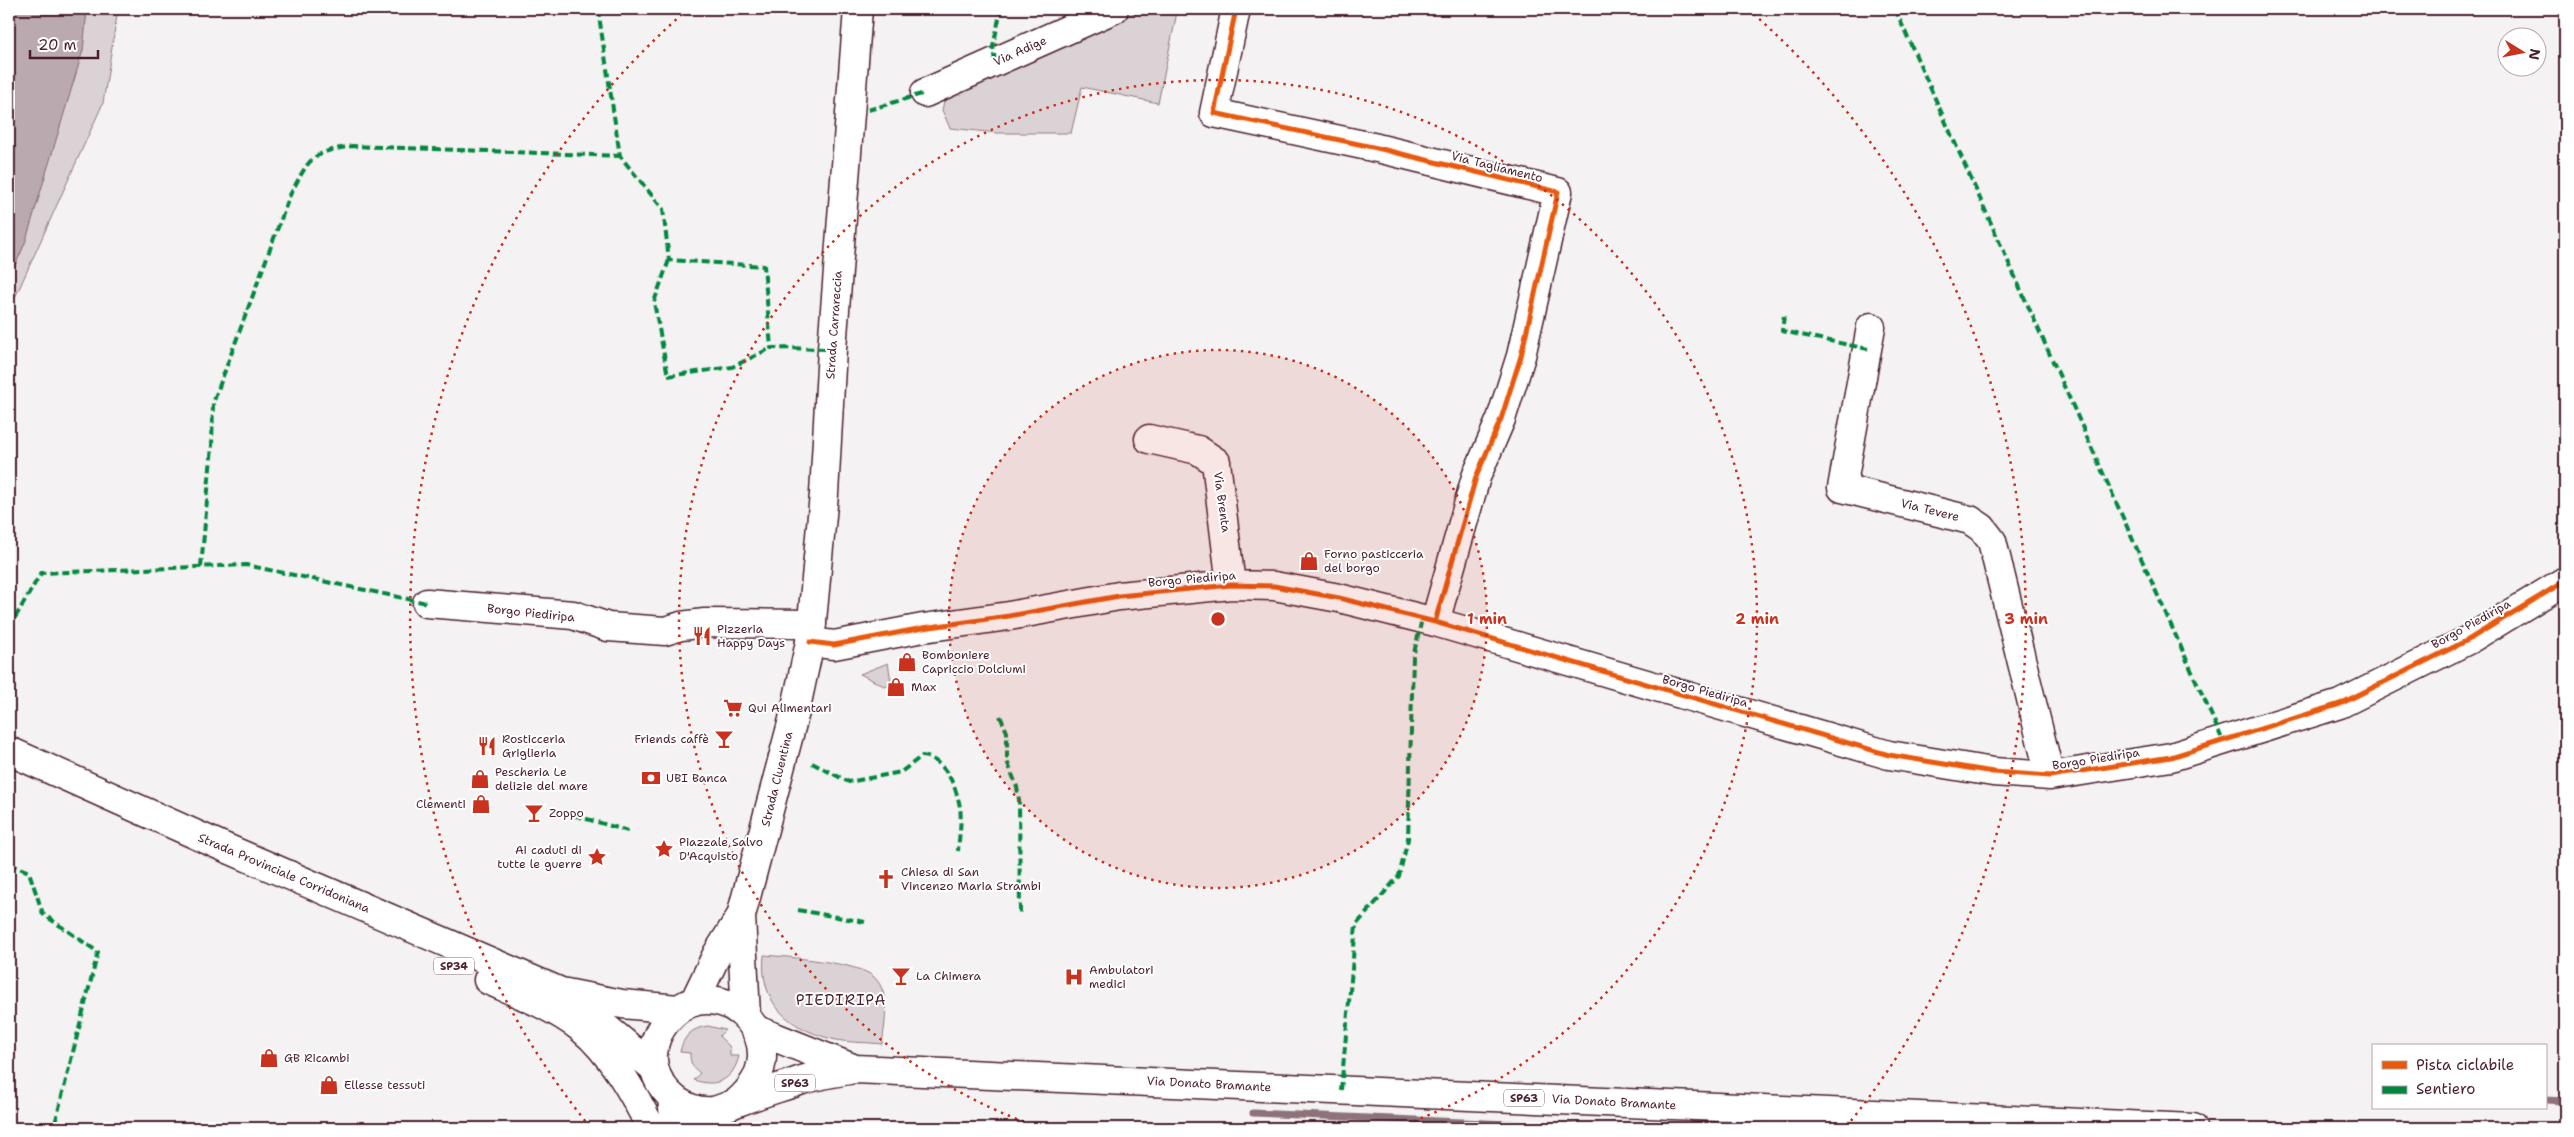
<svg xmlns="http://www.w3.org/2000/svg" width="2574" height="1137" font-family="'Shantell Sans',sans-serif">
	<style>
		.green { fill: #dbd2d5; stroke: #927880 }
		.water { fill: #baa9ae; stroke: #8d727a }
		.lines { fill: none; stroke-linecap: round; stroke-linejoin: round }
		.stream { stroke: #8d727a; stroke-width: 7 }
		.minor-casing { stroke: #4a1f2b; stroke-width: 31 }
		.major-casing { stroke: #4a1f2b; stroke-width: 31 }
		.minor { stroke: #fff; stroke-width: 28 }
		.major { stroke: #fff; stroke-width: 28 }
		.quiet { stroke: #00873e; stroke-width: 4; stroke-dasharray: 8 4; stroke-linecap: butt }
		.cycleway-casing { stroke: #fff; stroke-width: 8 }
		.cycleway { stroke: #e8590c; stroke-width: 5 }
		.ring { fill: none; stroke: #c8321e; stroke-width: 2.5; stroke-dasharray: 2.5 5 }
		.labels { text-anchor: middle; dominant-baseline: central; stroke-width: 4; stroke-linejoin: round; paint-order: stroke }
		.shield { fill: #fff; stroke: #80626b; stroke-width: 1 }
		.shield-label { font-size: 11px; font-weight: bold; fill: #4a1f2b }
		.street-label { font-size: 12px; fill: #4a1f2b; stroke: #fff }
		.poi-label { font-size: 12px; fill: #4a1f2b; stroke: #fff; text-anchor: start }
		.quarter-label { font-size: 15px; letter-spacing: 1px; fill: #4a1f2b; stroke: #fff }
		.centre { fill: #c8321e; stroke: #fff; stroke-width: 2.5 }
		.ring-label { font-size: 15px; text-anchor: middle; font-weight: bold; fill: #c8321e; stroke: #fff; stroke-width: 4; stroke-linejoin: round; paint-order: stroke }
	</style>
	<rect width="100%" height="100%" fill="#f4f2f2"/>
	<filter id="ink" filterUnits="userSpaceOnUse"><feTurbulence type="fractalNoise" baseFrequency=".02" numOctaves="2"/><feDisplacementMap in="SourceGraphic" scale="10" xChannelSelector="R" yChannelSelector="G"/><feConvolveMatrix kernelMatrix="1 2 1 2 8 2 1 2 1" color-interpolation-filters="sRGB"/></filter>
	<g filter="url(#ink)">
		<path class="green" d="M 87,9 L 118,9 L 103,103 L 9,311 L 9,279 L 25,243 L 83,50 Z
			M 1142,9 L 1174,9 L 1176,17 L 1158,103 L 1082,87 L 1071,133 L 997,133 L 950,128 L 942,110 L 946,93 L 996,69 L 1063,47 Z
			M 888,663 L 891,681 L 886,687 L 860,674 Z
			M 764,955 C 787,957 858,962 874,977 C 891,993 885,1023 882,1044 C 866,1042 847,1043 832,1039 C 788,1028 759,1003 764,955 Z
			M 708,1026 L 725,1030 L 719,1036 L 730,1047 L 730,1056 L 739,1056 C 733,1080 717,1088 694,1080 L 700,1073 C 692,1067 690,1063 690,1053 L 680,1052 C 683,1036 692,1028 708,1026 Z"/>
		<path class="water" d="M 9,9 L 87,9 L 83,50 L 25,243 L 9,279 Z"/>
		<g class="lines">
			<path class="stream" d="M 2545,1100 L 2565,1101
				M 1253,1113 L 1600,1128"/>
			<g class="minor-casing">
				<path id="minor" d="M 1236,9 L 1214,113 L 1377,148 L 1558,192 L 1521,356 L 1501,419 L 1476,477 L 1435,622
					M 925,93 L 1114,9
					M 1871,327 L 1842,488 L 1970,520 L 1982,528 L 1992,541 L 2050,776
					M 1149,439 L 1198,450 L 1216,462 L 1231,585
					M 427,603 L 573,615 L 608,627 L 665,631 L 681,626 L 705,623 L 812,624
					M 810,642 L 834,645 L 923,628 L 1009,616 L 1119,596 L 1231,585 L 1274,586 L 1339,598 L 1435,622 L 1889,755 L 1993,772 L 2050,776 L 2171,757 L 2340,704 L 2468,640 L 2565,581"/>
			</g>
			<g class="major-casing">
				<path id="major" d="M 9,751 L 219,845 L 561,992 L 622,1004 L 678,1009
					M 741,916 L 746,1016
					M 488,980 C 520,994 554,1007 581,1028 C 612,1053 634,1094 651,1128
					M 694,1002 L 717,954 L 741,916 L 795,712 L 810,642 L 824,494 L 832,349 L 858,9
					M 586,1011 L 654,1068
					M 757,1030 L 855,1069
					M 672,1097 L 675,1128
					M 737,1102 C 803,1046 723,969 674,1013 C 659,1027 650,1046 654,1067 C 660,1093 686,1114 713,1111 C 723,1109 730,1105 738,1102 C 758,1094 779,1088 799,1081 C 817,1075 837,1072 855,1069 L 2193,1128"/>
			</g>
			<use href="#minor" class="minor"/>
			<use href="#major" class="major"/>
			<path class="quiet" d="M 598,9 L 620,156 L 663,209 L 669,260 L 764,266 L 771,348 L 832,349
				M 1895,9 L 2223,741
				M 995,62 L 993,47 L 1001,9
				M 868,110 L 925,93
				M 669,260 L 654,302 L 668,376 L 732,367 L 771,348
				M 1784,316 L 1782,331 L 1868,349
				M 201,567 L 212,446 L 213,403 L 290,195 C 310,158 309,153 352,146 L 620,156
				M 9,628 L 41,573 L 246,565 L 427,603
				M 1000,716 L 1007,732 L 1007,761 L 1017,787 L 1019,800 L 1020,913
				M 812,763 L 849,782 L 901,772 L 922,756 C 945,759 956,786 960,807 C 962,821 959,837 958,851
				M 563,812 L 628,831
				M 9,864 L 29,872 L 43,914 L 98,952 L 54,1128
				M 798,910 L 865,922
				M 1341,1090 L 1356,925 L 1399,876 L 1408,839 L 1413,657 L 1422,619"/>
			<g class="cycleway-casing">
				<path id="cycleway" d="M 1236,9 L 1214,113 L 1377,148 L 1558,192 L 1521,356 L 1501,419 L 1476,477 L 1435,622
					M 810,642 L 834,645 L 923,628 L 1009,616 L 1119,596 L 1231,585 L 1274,586 L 1339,598 L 1435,622 L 1889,755 L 1993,772 L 2050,776 L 2171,757 L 2340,704 L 2468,640 L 2565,581"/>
			</g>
			<use href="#cycleway" class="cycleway"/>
		</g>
	</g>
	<circle cx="1218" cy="619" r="269" fill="#c8321e" fill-opacity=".12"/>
	<g class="ring">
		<circle cx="1218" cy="619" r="269"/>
		<path d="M1038 1127A539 539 0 1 1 1398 1127"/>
		<path d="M590 1127A808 808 0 0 1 688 9M1748 9A808 808 0 0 1 1846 1127"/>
	</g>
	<defs>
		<g id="shop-bare" transform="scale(1.5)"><path d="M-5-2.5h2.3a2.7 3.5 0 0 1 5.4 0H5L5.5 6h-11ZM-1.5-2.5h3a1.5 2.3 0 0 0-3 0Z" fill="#c8321e" stroke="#fff" stroke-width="2.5" paint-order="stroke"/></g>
		<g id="restaurant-bare" transform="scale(1.5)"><path d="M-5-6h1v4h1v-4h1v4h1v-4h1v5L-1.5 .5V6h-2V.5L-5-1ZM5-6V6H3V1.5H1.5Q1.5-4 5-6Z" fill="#c8321e" stroke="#fff" stroke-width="2.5" paint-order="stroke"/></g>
		<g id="supermarket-bare" transform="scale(1.5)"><path d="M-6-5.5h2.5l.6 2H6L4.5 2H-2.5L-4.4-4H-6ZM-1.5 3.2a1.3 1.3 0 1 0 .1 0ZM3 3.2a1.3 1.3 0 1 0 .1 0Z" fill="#c8321e" stroke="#fff" stroke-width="2.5" paint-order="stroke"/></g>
		<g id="bar-bare" transform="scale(1.5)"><path d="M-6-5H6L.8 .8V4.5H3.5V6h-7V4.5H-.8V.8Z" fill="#c8321e" stroke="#fff" stroke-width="2.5" paint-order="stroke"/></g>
		<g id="bank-bare" transform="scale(1.5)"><path d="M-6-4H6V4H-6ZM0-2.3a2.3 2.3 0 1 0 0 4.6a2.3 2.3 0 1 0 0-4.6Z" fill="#c8321e" stroke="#fff" stroke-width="2.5" paint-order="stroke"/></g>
		<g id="sight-bare" transform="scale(1.5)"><path d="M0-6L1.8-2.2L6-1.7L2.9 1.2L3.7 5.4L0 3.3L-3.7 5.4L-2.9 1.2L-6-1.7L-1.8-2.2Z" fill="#c8321e" stroke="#fff" stroke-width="2.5" paint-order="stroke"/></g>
		<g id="church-bare" transform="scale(1.5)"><path d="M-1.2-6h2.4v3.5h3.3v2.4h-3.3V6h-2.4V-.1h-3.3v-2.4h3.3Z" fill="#c8321e" stroke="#fff" stroke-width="2.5" paint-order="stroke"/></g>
		<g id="hospital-bare" transform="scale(1.5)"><path d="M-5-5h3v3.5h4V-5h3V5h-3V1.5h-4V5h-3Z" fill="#c8321e" stroke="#fff" stroke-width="2.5" paint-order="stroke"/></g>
	</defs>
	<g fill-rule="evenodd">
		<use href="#shop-bare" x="1309" y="561"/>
		<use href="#restaurant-bare" x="702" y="636"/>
		<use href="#shop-bare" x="907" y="662"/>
		<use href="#shop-bare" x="896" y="687"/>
		<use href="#supermarket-bare" x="733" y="708"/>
		<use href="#bar-bare" x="724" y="739"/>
		<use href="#restaurant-bare" x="487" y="746"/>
		<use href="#bank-bare" x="651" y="778"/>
		<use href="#shop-bare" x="480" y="779"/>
		<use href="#shop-bare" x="481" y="804"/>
		<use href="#bar-bare" x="534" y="813"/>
		<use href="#sight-bare" x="664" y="849"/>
		<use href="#sight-bare" x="597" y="857"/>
		<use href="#church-bare" x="886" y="879"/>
		<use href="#bar-bare" x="901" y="976"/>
		<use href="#hospital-bare" x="1074" y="977"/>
		<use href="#shop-bare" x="269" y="1058"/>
		<use href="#shop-bare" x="329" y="1085"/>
	</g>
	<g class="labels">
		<g class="shield">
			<rect x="434" y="957.5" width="40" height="17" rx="4"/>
			<rect x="775" y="1074.5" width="40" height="17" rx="4"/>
			<rect x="1504" y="1089.5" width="40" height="17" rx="4"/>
		</g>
		<g class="shield-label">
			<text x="454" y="966">SP34</text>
			<text x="795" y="1083">SP63</text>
			<text x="1524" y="1098">SP63</text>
		</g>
		<g class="street-label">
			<text transform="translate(1020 51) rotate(-24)">Via Adige</text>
			<text transform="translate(1497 167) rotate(14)">Via Tagliamento</text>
			<text transform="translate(834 325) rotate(-86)">Strada Carrareccia</text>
			<text transform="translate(1222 502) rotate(82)">Via Brenta</text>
			<text transform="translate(1930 510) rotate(14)">Via Tevere</text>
			<text transform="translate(1192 579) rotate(-5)">Borgo Piediripa</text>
			<text transform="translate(531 613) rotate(6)">Borgo Piediripa</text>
			<text transform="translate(2471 624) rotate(-29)">Borgo Piediripa</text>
			<text transform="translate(1705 691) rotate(16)">Borgo Piediripa</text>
			<text transform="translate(2096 759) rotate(-9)">Borgo Piediripa</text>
			<text transform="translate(777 779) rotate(-76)">Strada Cluentina</text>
			<text transform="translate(284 873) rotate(23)">Strada Provinciale Corridoniana</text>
			<text transform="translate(1209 1084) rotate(3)">Via Donato Bramante</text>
			<text transform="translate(1614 1102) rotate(3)">Via Donato Bramante</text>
		</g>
		<g class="poi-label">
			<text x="1324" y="554">Forno pasticceria<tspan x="1324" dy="14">del borgo</tspan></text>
			<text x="717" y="629">Pizzeria<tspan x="717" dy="14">Happy Days</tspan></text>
			<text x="922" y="655">Bomboniere<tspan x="922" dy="14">Capriccio Dolciumi</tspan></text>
			<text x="911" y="687">Max</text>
			<text x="748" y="708">Qui Alimentari</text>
			<text x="502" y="739">Rosticceria<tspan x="502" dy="14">Griglieria</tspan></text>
			<text x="709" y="739" text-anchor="end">Friends caffè</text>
			<text x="495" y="772">Pescheria Le<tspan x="495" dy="14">delizie del mare</tspan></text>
			<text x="666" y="778">UBI Banca</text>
			<text x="466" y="804" text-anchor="end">Clementi</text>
			<text x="549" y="813">Zoppo</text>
			<text x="679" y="842">Piazzale Salvo<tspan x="679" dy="14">D'Acquisto</tspan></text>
			<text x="582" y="850" text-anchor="end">Ai caduti di<tspan x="582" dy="14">tutte le guerre</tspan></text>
			<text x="901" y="872">Chiesa di San<tspan x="901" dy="14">Vincenzo Maria Strambi</tspan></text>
			<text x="1089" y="970">Ambulatori<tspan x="1089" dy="14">medici</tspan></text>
			<text x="916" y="976">La Chimera</text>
			<text x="284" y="1058">GB Ricambi</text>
			<text x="344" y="1085">Ellesse tessuti</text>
		</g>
		<g class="quarter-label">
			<text x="841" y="1000">PIEDIRIPA</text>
		</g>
	</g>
	<circle cx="1218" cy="619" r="8" class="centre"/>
	<g class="ring-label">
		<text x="1487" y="624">1 min</text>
		<text x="1757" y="624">2 min</text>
		<text x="2026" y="624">3 min</text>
	</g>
	<rect width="2574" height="1137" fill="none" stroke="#fff" stroke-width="30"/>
	<rect x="15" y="15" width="2544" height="1107" fill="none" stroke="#4a1f2b" stroke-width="2" filter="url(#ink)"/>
	<rect x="2372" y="1044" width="175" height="65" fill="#ffffff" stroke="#b7a5aa"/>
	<rect x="2382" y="1061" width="25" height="8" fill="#e8590c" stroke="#b7a5aa"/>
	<text x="2416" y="1070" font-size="15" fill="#4a1f2b">Pista ciclabile</text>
	<rect x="2382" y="1086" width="25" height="8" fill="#00873e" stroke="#b7a5aa"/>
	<text x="2416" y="1094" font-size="15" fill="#4a1f2b">Sentiero</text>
	<g transform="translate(2522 52) rotate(100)"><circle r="24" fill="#ffffff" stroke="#b7a5aa"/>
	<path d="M0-4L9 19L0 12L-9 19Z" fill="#c8321e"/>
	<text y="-8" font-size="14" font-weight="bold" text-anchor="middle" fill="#4a1f2b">N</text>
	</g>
	<path d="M30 50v8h68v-8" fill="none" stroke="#4a1f2b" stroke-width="2.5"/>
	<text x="38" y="50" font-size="15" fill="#4a1f2b" stroke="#ffffff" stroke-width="4" paint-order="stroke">20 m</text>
</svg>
